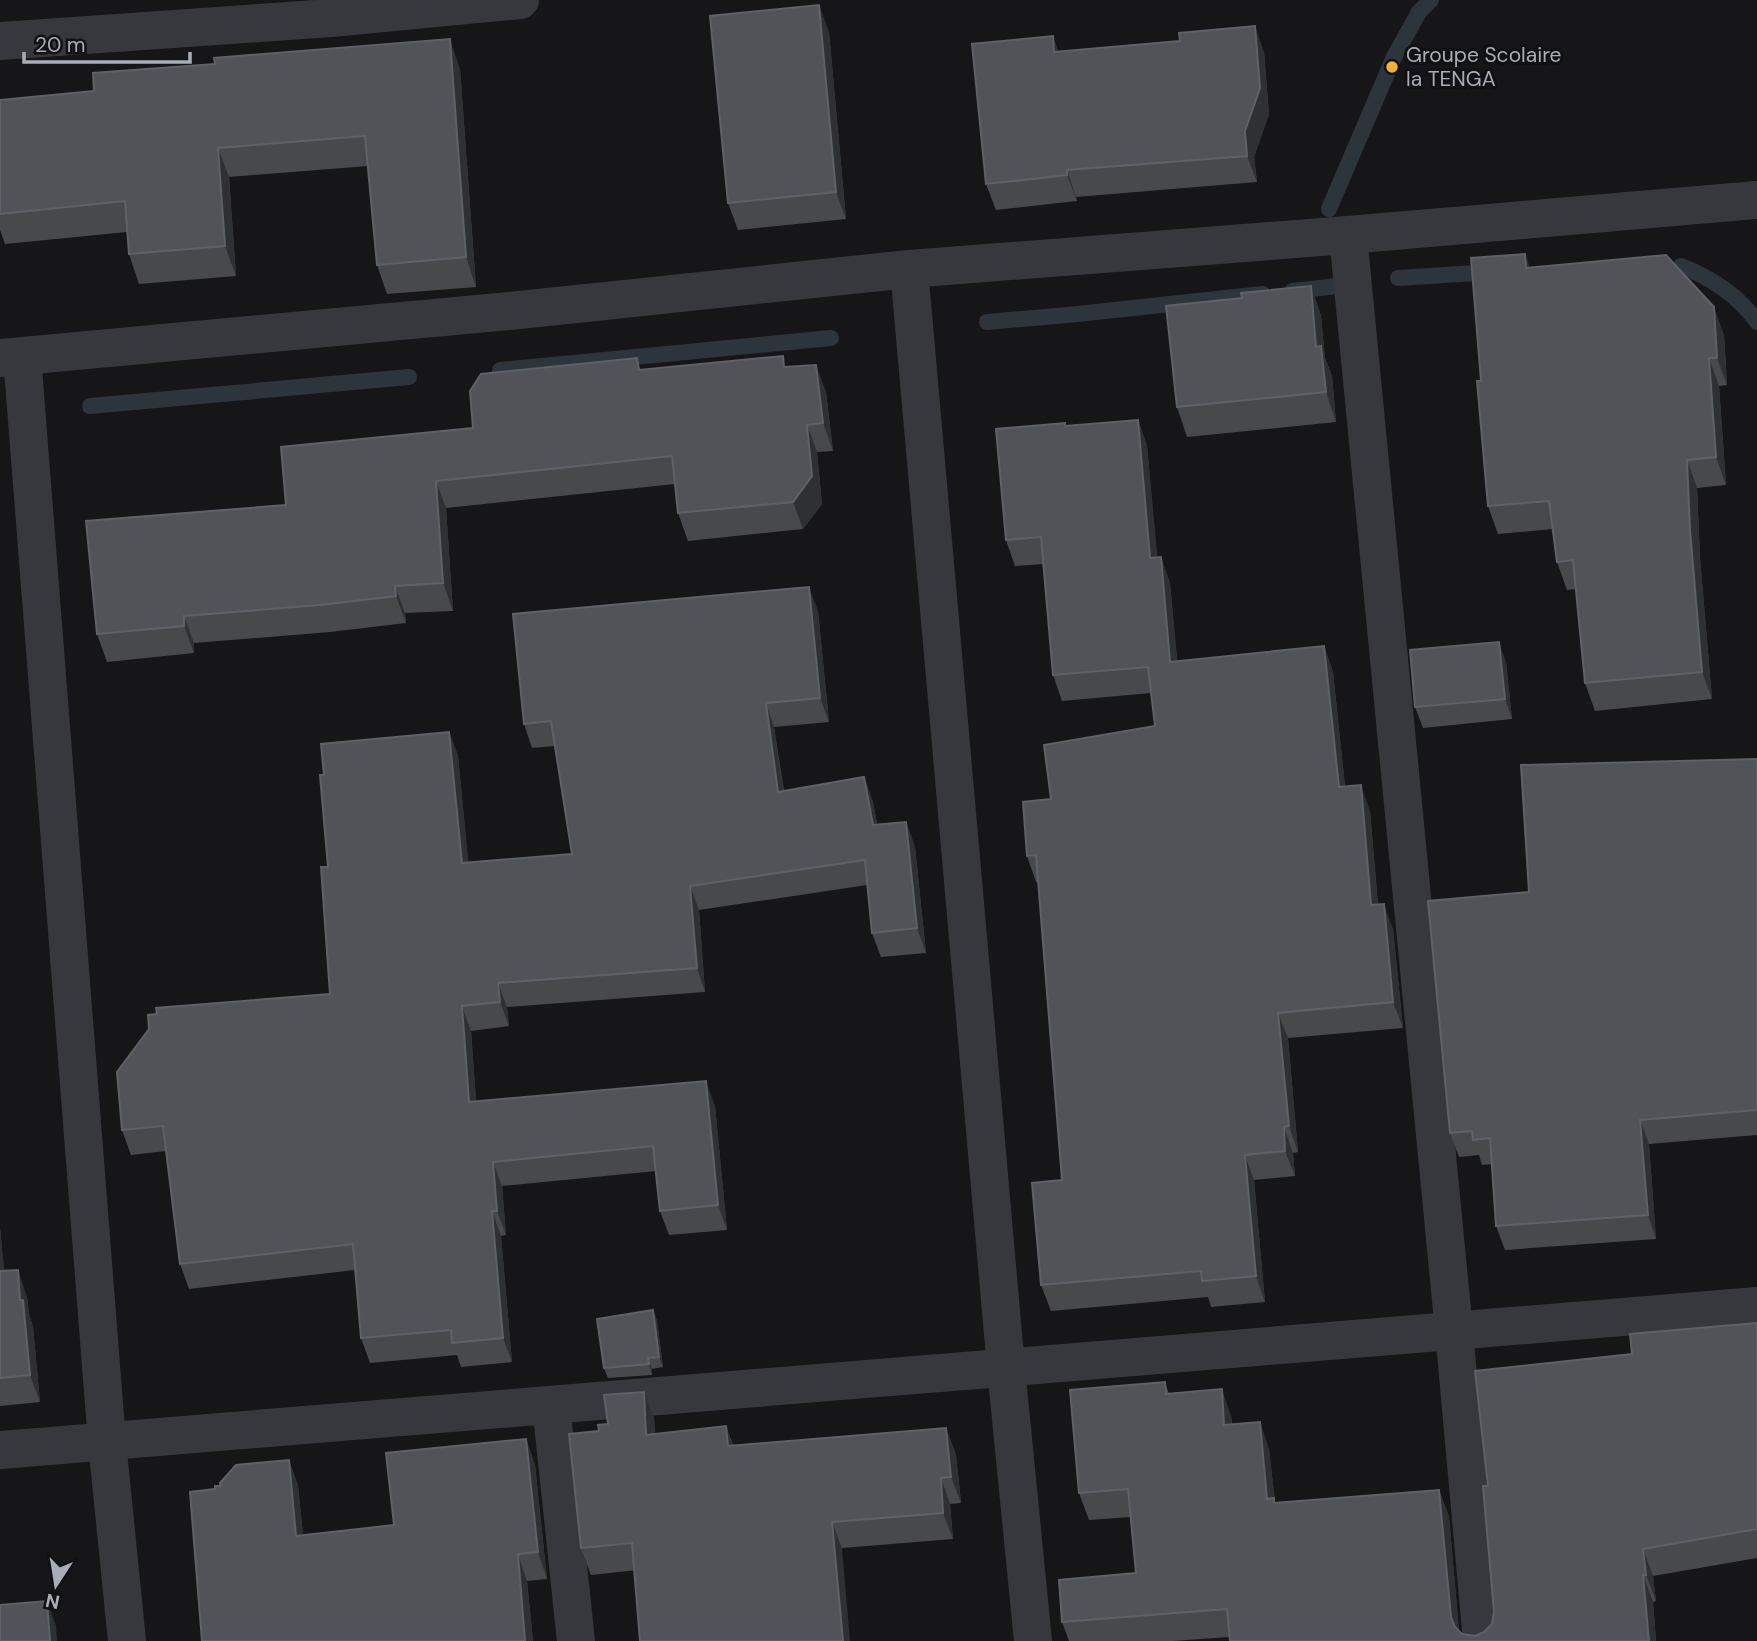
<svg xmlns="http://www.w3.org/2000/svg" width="1757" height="1641" font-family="'DM Sans',sans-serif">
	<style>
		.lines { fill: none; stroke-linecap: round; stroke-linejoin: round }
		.stream { stroke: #2c353c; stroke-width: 16 }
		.minor { stroke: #37383d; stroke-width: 38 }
		.wall { fill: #47494d }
		.shaded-wall { fill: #2f3033 }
		.building { fill: #525359; stroke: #5f6168; stroke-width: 2 }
		.poi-dot { fill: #f2b134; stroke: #111113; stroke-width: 2.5 }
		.labels { text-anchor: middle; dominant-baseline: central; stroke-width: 6; stroke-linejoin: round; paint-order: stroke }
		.poi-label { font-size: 21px; fill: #a8adb8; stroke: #111113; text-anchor: start }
	</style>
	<rect width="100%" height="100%" fill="#161618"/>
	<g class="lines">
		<path class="stream" d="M 1329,209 L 1394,57 L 1419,12 L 1431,0
			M 1681,266 C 1710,277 1739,296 1757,322
			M 1398,278 L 1492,272
			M 1292,291 L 1337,286
			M 987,322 L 1068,315 L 1263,294
			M 500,370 L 831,338
			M 90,406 L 409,377"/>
		<path class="minor" d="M 0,41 L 331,18 L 520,0
			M 1348,235 L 1454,1331 L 1482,1641
			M 909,269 L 1006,1368 L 1033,1641
			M 22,356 L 107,1442 L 127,1641
			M 0,358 L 510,311 L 909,269 L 1348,235 L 1757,200
			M 551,1405 L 576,1641
			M 0,1450 L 1757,1306"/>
	</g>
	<path class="wall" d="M 829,32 L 846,219 L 738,230 L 728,203 Z
		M 1058,51 L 1264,52 L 1269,114 L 1254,157 L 1257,182 L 1076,197 L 1077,201 L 996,210 L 986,184 Z
		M 215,64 L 460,69 L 476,287 L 387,294 L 377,265 L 368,166 L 229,177 L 236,276 L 139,284 L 129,254 L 127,232 L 5,244 L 0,230 L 0,100 L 94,91 Z
		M 1530,268 L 1724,335 L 1727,385 L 1719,386 L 1726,485 L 1697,488 L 1700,558 L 1712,699 L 1595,711 L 1585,683 L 1576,589 L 1567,590 L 1557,562 L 1553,529 L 1498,534 L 1488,506 L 1481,381 Z
		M 1311,286 L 1321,316 L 1325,358 L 1332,376 L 1336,422 L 1187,437 L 1177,407 L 1242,298 Z
		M 787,367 L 826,392 L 833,451 L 817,452 L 822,504 L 803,529 L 688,541 L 678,513 L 675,484 L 446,508 L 453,611 L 405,613 L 406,623 L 330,632 L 194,643 L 194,653 L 107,662 L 97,634 L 286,505 L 473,428 L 642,370 Z
		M 1138,420 L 1147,446 L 1157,558 L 1161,557 L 1170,583 L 1177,661 L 1324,646 L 1333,672 L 1345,787 L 1370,811 L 1378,904 L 1393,929 L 1403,1028 L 1288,1038 L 1298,1152 L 1293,1153 L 1295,1176 L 1254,1180 L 1265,1302 L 1211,1307 L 1208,1297 L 1051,1311 L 1041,1285 L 1062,1180 L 1038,882 L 1036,882 L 1027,856 L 1051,799 L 1155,726 L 1151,693 L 1062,701 L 1053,675 L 1043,564 L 1015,566 L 1006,540 L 1066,426 Z
		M 818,611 L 829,722 L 774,727 L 784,791 L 864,777 L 873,802 L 877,825 L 906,822 L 915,847 L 926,953 L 881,957 L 872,933 L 867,885 L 699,910 L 705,992 L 507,1007 L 509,1026 L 471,1031 L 476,1101 L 715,1106 L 727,1230 L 669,1235 L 660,1211 L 656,1171 L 502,1186 L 506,1235 L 501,1236 L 512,1362 L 461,1367 L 457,1355 L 370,1363 L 361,1338 L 355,1270 L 189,1289 L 180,1264 L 166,1151 L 131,1155 L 122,1130 L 330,994 L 328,867 L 324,775 L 449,732 L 458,756 L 468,862 L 572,854 L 555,746 L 532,748 L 524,724 Z
		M 1506,662 L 1512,719 L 1423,728 L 1415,707 Z
		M 1757,759 L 1757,1135 L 1649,1144 L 1656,1239 L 1505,1250 L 1496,1226 L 1492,1164 L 1482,1165 L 1479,1155 L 1459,1157 L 1450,1133 L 1529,892 Z
		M 0,1228 L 4,1271 L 27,1297 L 29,1314 L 33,1327 L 40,1402 L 0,1406 Z
		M 653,1310 L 657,1321 L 663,1367 L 652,1369 L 652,1375 L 608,1378 L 604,1368 Z
		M 1757,1323 L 1757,1558 L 1653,1576 L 1656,1601 L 1653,1602 L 1656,1641 L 1230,1641 L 1230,1637 L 1173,1641 L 1069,1641 L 1062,1622 L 1136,1573 L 1130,1517 L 1089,1520 L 1079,1493 L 1165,1382 L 1169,1394 L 1231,1416 L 1232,1424 L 1269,1449 L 1275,1503 L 1439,1490 L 1449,1517 L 1459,1631 L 1462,1634 L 1475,1636 L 1484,1632 L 1492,1624 L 1494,1612 L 1488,1486 L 1632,1354 Z
		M 644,1392 L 654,1418 L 655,1434 L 726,1426 L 733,1445 L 946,1428 L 956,1455 L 961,1503 L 950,1504 L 953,1539 L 842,1548 L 591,1575 L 581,1548 L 599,1431 Z
		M 526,1439 L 535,1465 L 547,1579 L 527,1581 L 533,1641 L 202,1641 L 215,1489 L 220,1486 L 289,1460 L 298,1486 L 303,1536 L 394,1525 Z"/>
	<path class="shaded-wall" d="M 819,5 L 829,32 L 846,219 L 836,192 Z
		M 1255,26 L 1264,52 L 1269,114 L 1254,157 L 1257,182 L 1247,156 L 1245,131 Z
		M 1053,36 L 1062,62 L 1054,52 Z
		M 450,39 L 460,69 L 476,287 L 466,257 Z
		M 218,148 L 229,177 L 236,276 L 225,246 Z
		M 1067,170 L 1076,197 L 1077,201 L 1067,175 Z
		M 1525,254 L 1535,281 L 1526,268 Z
		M 1311,286 L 1321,316 L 1325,358 L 1332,376 L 1336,422 L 1326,392 L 1316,347 Z
		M 1714,307 L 1724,335 L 1727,385 L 1717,358 Z
		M 1709,358 L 1719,386 L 1726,485 L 1716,457 Z
		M 816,365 L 826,392 L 833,451 L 823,423 Z
		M 1138,420 L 1147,446 L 1160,584 L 1150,558 Z
		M 807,425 L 817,452 L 822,504 L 803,529 L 793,502 Z
		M 1687,460 L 1697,488 L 1700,558 L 1712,699 L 1702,672 L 1690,530 Z
		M 436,481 L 446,508 L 453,611 L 443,583 Z
		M 1161,557 L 1170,583 L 1180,687 L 1170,662 Z
		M 395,586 L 405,613 L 406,623 L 396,596 Z
		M 809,587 L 818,611 L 829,722 L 820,698 Z
		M 184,616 L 194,643 L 194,653 L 184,626 Z
		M 1499,642 L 1506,662 L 1512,719 L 1505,699 Z
		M 1324,646 L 1333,672 L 1348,813 L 1339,787 Z
		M 766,703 L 774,727 L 787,817 L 778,792 Z
		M 449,732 L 458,756 L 471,887 L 462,863 Z
		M 864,777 L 873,802 L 882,850 L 873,825 Z
		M 1361,785 L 1370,811 L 1380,931 L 1371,905 Z
		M 906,822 L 915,847 L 926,953 L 917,928 Z
		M 690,886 L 699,910 L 705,992 L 697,968 Z
		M 1384,904 L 1393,929 L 1403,1028 L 1393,1002 Z
		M 498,983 L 507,1007 L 509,1026 L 500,1002 Z
		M 462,1006 L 471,1031 L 478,1126 L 469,1102 Z
		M 1278,1013 L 1288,1038 L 1298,1152 L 1289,1126 Z
		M 706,1081 L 715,1106 L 727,1230 L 718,1205 Z
		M 1640,1120 L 1649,1144 L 1656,1239 L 1648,1215 Z
		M 1284,1127 L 1293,1153 L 1295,1176 L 1285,1151 Z
		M 1245,1155 L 1254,1180 L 1265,1302 L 1256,1276 Z
		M 493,1162 L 502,1186 L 506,1235 L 497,1211 Z
		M 492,1211 L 501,1236 L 512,1362 L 503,1338 Z
		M 0,1228 L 7,1298 L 0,1279 Z
		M 18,1270 L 27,1297 L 29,1314 L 33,1327 L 40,1402 L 30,1375 L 20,1300 Z
		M 653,1310 L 657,1321 L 663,1367 L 659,1357 Z
		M 648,1358 L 652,1369 L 652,1375 L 649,1364 Z
		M 1222,1389 L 1231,1416 L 1234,1452 L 1224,1425 Z
		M 644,1392 L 654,1418 L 656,1461 L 646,1435 Z
		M 1260,1422 L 1269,1449 L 1275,1501 L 1283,1525 L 1267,1499 Z
		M 726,1426 L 735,1453 L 728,1446 Z
		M 946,1428 L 956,1455 L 961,1503 L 951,1477 Z
		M 526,1439 L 535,1465 L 547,1579 L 538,1552 Z
		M 289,1460 L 298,1486 L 306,1563 L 296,1536 Z
		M 941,1478 L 950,1504 L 953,1539 L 943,1513 Z
		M 1439,1490 L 1449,1517 L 1460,1641 L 1451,1617 Z
		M 832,1522 L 842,1548 L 850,1641 L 843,1641 Z
		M 1643,1549 L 1653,1576 L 1656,1601 L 1646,1575 Z
		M 518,1554 L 527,1581 L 533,1641 L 525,1641 Z
		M 1643,1575 L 1653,1602 L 1656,1641 L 1649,1641 Z
		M 47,1601 L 56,1626 L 57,1641 L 50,1641 Z"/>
	<path class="building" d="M 819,5 L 836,192 L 728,203 L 710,16 Z
		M 1255,26 L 1260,88 L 1245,131 L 1247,156 L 1067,170 L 1067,175 L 986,184 L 972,44 L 1053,36 L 1054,52 L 1180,41 L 1179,33 Z
		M 450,39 L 466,257 L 377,265 L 365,136 L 218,148 L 225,246 L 129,254 L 125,201 L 0,214 L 0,100 L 94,91 L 93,73 L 215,64 L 214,58 Z
		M 1525,254 L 1526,268 L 1666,255 L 1714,307 L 1717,358 L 1709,358 L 1716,457 L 1687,460 L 1690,530 L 1702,672 L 1585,683 L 1573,560 L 1557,562 L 1549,501 L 1488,506 L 1477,381 L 1481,381 L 1471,258 Z
		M 1311,286 L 1316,347 L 1321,346 L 1326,392 L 1177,407 L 1166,306 L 1242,298 L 1241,293 Z
		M 783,356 L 784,367 L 816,365 L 823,423 L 807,425 L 812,476 L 793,502 L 678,513 L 672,456 L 436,481 L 443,583 L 395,586 L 396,596 L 320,605 L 184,616 L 184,626 L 97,634 L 86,521 L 286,505 L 281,447 L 473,428 L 470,391 L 481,374 L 637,358 L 639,370 Z
		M 1138,420 L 1150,558 L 1161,557 L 1170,662 L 1324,646 L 1339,787 L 1361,785 L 1371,905 L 1384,904 L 1393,1002 L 1278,1013 L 1289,1126 L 1284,1127 L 1285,1151 L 1245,1155 L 1256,1276 L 1202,1281 L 1201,1271 L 1041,1285 L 1032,1183 L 1062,1180 L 1036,855 L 1027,856 L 1023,802 L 1051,799 L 1044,745 L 1155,726 L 1148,667 L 1053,675 L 1041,537 L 1006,540 L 996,429 L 1065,423 L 1065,426 Z
		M 809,587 L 820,698 L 766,703 L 778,792 L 864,777 L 873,825 L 906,822 L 917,928 L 872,933 L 865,860 L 690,886 L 697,968 L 498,983 L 500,1002 L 462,1006 L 469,1102 L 706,1081 L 718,1205 L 660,1211 L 653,1146 L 493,1162 L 497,1211 L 492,1211 L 503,1338 L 452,1343 L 451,1330 L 361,1338 L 353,1244 L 180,1264 L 163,1126 L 122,1130 L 117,1072 L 149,1029 L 148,1015 L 157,1014 L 156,1008 L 330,994 L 321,867 L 328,867 L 320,775 L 324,775 L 321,744 L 449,732 L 462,863 L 572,854 L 551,721 L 524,724 L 513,614 Z
		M 1499,642 L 1505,699 L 1415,707 L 1410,650 Z
		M 1757,759 L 1757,1110 L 1640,1120 L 1648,1215 L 1496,1226 L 1490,1138 L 1473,1140 L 1472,1131 L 1450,1133 L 1428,901 L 1529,892 L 1521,765 Z
		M 18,1270 L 20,1300 L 23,1300 L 30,1375 L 0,1378 L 0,1271 Z
		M 653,1310 L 659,1357 L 648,1358 L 649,1364 L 604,1368 L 597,1319 Z
		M 1757,1323 L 1757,1529 L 1643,1549 L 1646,1575 L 1643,1575 L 1649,1641 L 1230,1641 L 1227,1609 L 1062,1622 L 1059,1580 L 1136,1573 L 1128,1489 L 1079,1493 L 1070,1390 L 1165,1382 L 1166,1394 L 1222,1389 L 1224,1425 L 1260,1422 L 1267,1499 L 1274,1498 L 1274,1503 L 1439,1490 L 1451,1617 L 1455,1627 L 1462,1634 L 1475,1636 L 1484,1632 L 1492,1624 L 1494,1612 L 1483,1486 L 1488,1486 L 1475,1371 L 1632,1354 L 1630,1334 Z
		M 644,1392 L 646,1435 L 726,1426 L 728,1446 L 946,1428 L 951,1477 L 941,1478 L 943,1513 L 832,1522 L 843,1641 L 640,1641 L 632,1543 L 581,1548 L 569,1434 L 599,1431 L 598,1425 L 608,1424 L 604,1395 Z
		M 526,1439 L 538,1552 L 518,1554 L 525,1641 L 202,1641 L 190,1492 L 215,1489 L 215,1486 L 220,1486 L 220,1483 L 236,1465 L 289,1460 L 296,1536 L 394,1525 L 386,1453 Z
		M 47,1601 L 50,1641 L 0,1641 L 0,1605 Z"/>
	<circle class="poi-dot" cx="1392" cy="67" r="7"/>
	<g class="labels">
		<g class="poi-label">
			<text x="1406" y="55">Groupe Scolaire<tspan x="1406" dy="24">la TENGA</tspan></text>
		</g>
	</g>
	<g transform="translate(56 1585) rotate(192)" stroke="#111113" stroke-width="5" paint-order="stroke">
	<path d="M0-5L12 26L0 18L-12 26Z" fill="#a8adb8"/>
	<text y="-10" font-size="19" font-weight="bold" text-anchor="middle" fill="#a8adb8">N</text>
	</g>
	<path d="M24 52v10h166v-10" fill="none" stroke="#a8adb8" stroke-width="3.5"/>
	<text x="35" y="52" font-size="21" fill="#a8adb8" stroke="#111113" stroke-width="5" paint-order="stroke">20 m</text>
</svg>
